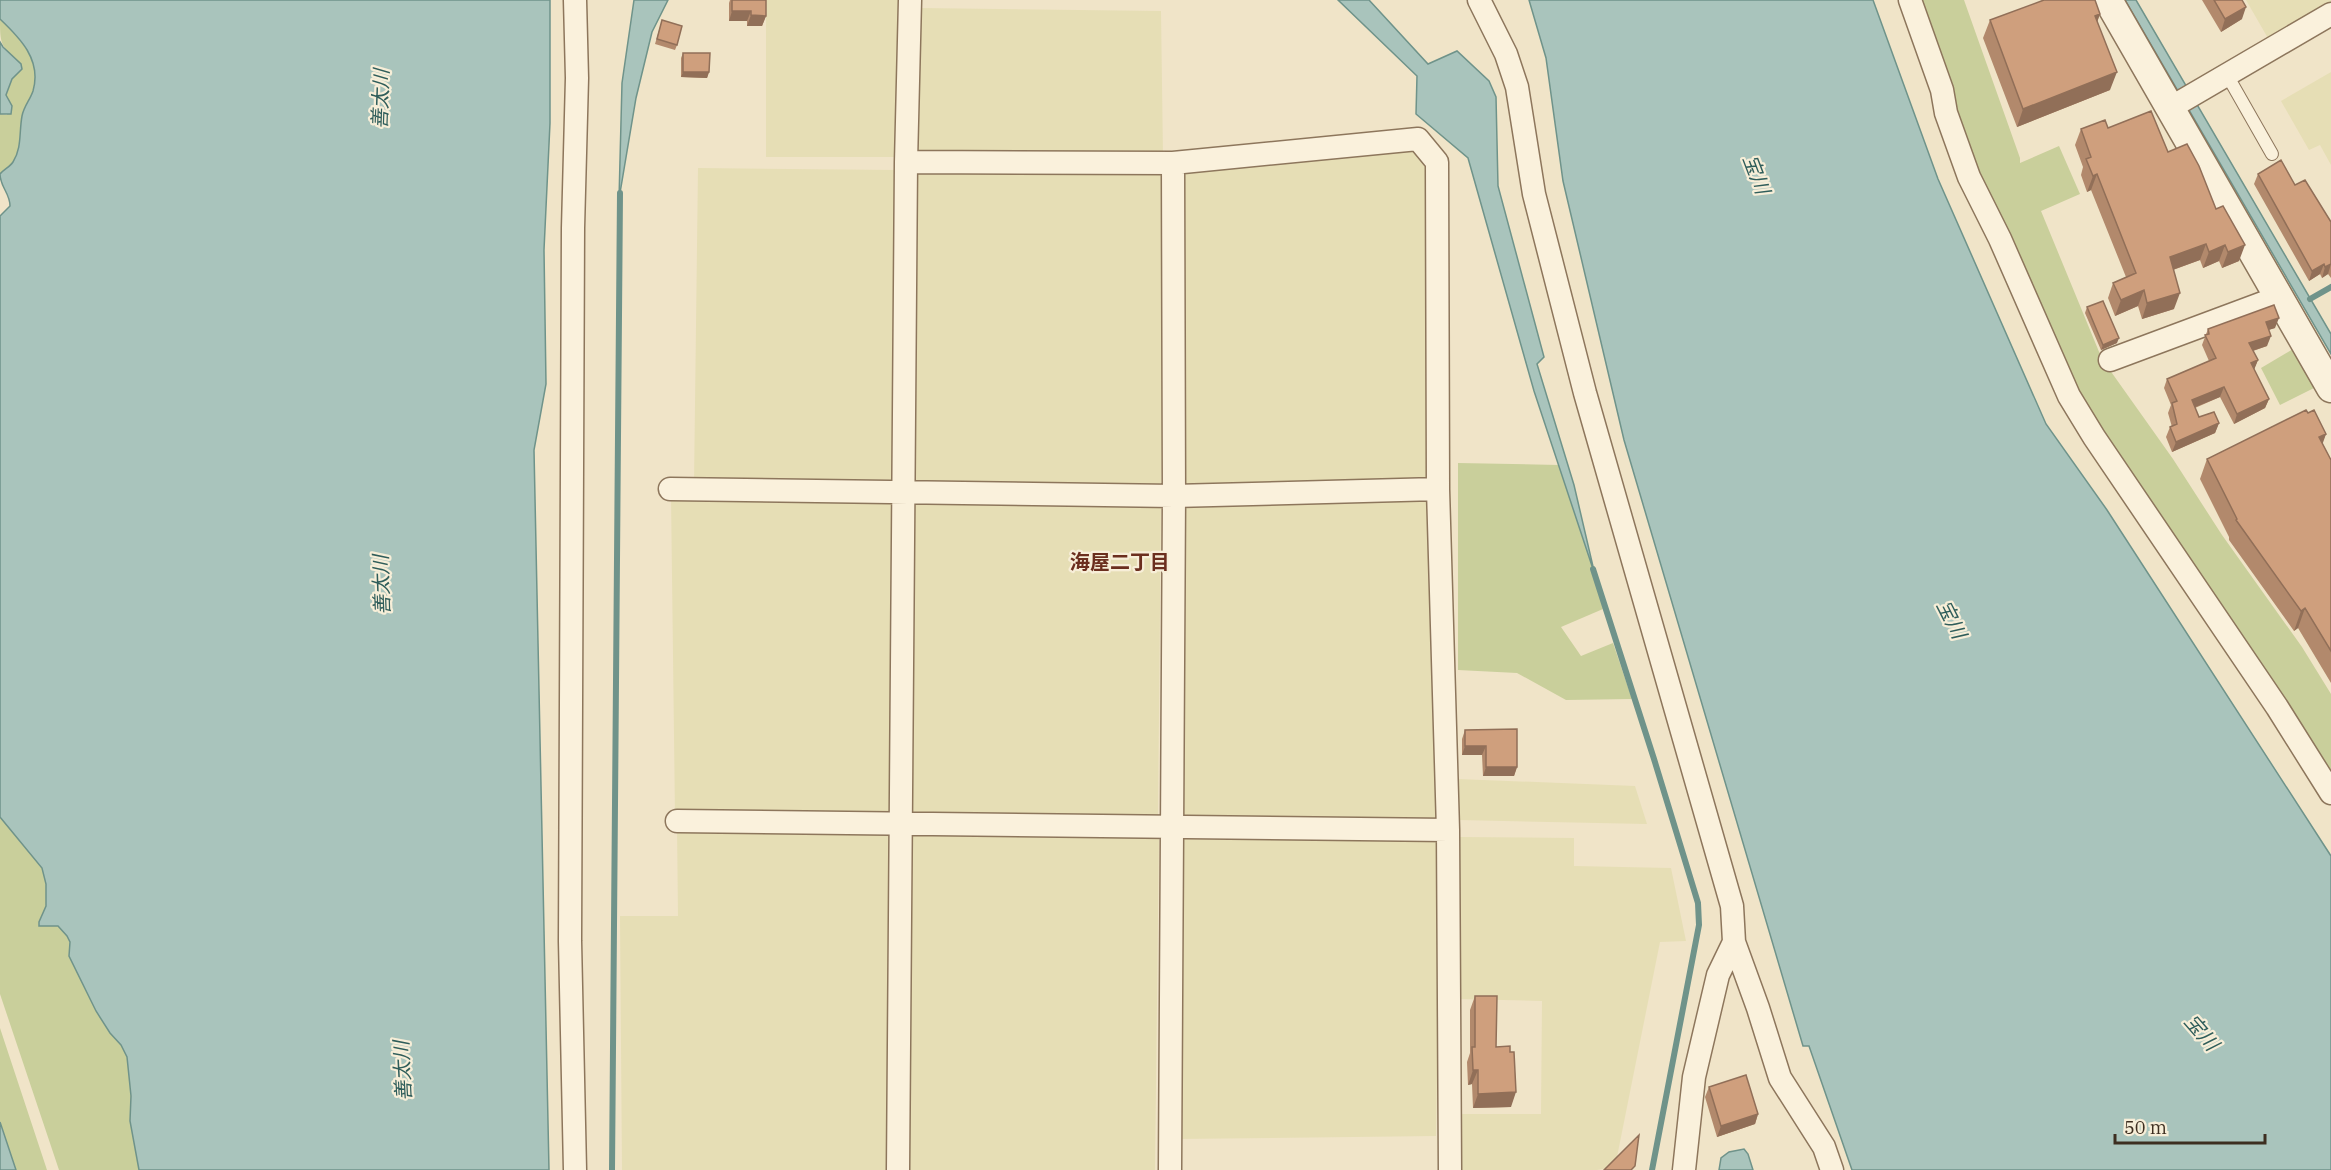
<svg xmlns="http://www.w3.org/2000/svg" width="2331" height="1170" font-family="'IBM Plex Serif','Noto Sans JP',serif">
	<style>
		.farmland { fill: #e6deb5 }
		.green { fill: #c9cf9b }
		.water { fill: #a9c4bc; stroke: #6f938a; stroke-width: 1.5 }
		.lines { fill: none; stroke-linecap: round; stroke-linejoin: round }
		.stream { stroke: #6f938a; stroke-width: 6 }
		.service-casing { stroke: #8d765c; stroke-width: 14 }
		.minor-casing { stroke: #8d765c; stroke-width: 25 }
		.tertiary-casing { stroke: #8d765c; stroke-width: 31 }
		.service { stroke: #faf1dc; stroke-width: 12 }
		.minor { stroke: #faf1dc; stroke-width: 22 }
		.tertiary { stroke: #faf1dc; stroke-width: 28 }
		.wall { fill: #b2896c }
		.shaded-wall { fill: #916f58 }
		.building { fill: #cf9f7d; stroke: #916f58; stroke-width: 1.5 }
		.labels { text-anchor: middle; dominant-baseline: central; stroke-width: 4.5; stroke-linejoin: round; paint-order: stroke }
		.water-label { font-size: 20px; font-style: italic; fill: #2f5d5a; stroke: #f7eed8 }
		.neighbourhood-label { font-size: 20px; font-weight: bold; fill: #6b2e1e; stroke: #f7eed8 }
	</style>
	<rect width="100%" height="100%" fill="#f0e4c8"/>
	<path class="farmland" d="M 766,0 L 898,0 L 896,157 L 766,157 Z
		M 2246,0 L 2331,0 L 2331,4 L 2269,40 Z
		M 920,8 L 1161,11 L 1163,157 L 913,153 Z
		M 2331,72 L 2331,165 L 2320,145 L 2309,150 L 2281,101 Z
		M 1410,145 L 1428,160 L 1432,476 L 1423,485 L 1181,493 L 1180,165 Z
		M 698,168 L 897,170 L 896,484 L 694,484 Z
		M 915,168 L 1167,173 L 1161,491 L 914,488 Z
		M 671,495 L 892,495 L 893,818 L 675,816 Z
		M 913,496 L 1161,500 L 1158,817 L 911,818 Z
		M 1178,498 L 1430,499 L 1443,820 L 1179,819 Z
		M 1458,779 L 1635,786 L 1647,824 L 1459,820 Z
		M 677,827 L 894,830 L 890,1170 L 622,1170 L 620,916 L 678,916 Z
		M 911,827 L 1159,833 L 1155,1170 L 907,1170 Z
		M 1176,828 L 1441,835 L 1436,1136 L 1176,1139 Z
		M 1459,837 L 1574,838 L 1574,866 L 1671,868 L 1686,941 L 1660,942 L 1615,1167 L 1597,1170 L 1457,1170 L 1457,1114 L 1541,1114 L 1542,1001 L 1458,999 Z"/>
	<path class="green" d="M 1915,0 L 1964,0 L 2020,158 L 2020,163 L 2059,146 L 2080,194 L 2041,211 L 2102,359 L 2173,459 L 2222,535 L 2302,647 L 2331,694 L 2331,780 L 2076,394 L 1950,111 Z
		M 0,19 C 20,40 42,59 33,91 C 30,100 24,106 22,116 C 19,132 22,148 13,162 C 10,167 4,169 0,174 L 0,114 L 7,115 L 9,100 L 6,96 L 12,79 L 21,64 C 1,45 0,47 0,19 Z
		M 2298,346 L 2320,385 L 2280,405 L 2261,368 Z
		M 1458,463 L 1559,465 L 1595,575 L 1603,609 L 1561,627 L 1581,656 L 1613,643 L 1632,699 L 1566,700 L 1517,673 L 1458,670 Z
		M 0,817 L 42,868 L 46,884 L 46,906 L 39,922 L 58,926 L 67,936 L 70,942 L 69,956 L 96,1011 L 110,1033 L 121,1045 L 127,1057 L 131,1096 L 130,1121 L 139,1170 L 59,1170 L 0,994 Z
		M 0,1028 L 47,1170 L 16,1170 L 0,1122 Z"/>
	<path class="water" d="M 0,0 L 550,0 L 550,123 L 544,250 L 546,384 L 534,450 L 549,1170 L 139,1170 L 130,1121 L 131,1096 L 127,1057 L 121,1045 L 110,1033 L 96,1011 L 69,956 L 70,942 L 67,936 L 58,926 L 39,926 L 39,922 L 46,906 L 46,884 L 42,868 L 0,817 L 0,216 L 10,206 C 10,193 0,187 0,174 C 4,169 10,167 13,162 C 22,148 19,132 22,116 C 24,106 30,100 33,91 C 42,60 20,38 0,19 Z
		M 634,0 L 668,0 L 652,32 L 636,98 L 619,199 L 622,83 Z
		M 1338,0 L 1369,0 L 1428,64 L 1457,51 L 1489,81 L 1496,97 L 1498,186 L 1544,357 L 1537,364 L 1574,485 L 1595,575 L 1534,391 L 1468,158 L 1416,114 L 1417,76 Z
		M 1529,0 L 1873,0 L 1938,179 L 2046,424 L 2107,510 L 2331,856 L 2331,1170 L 1852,1170 L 1809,1046 L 1803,1046 L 1624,440 L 1563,181 L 1546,58 Z
		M 2125,0 L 2136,0 L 2331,334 L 2331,354 Z
		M 0,42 L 3,47 L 21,64 L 22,69 L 12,79 L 6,95 L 12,106 L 11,114 L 0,114 Z
		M 0,1122 L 16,1170 L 0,1170 Z
		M 1744,1149 L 1748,1154 L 1753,1170 L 1719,1170 L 1721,1158 L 1729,1152 Z"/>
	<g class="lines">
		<path class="stream" d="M 2310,299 L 2331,287
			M 1593,569 L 1654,759 L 1698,903 L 1699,925 L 1652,1170
			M 612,1170 L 620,193"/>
		<g class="service-casing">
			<path id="service" d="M 2227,75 L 2272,154"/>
		</g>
		<g class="minor-casing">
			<path id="minor" d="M 575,0 L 577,78 L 573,228 L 570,941 L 575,1170
				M 1479,0 L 1506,54 L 1517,87 L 1534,194 L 1585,393 L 1732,906 L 1734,942 L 1758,1008 L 1780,1078 L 1824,1147 L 1832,1170
				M 1910,0 L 1942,90 L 1946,113 L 1969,177 L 2000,239 L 2069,396 L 2094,437 L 2277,707 L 2331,793
				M 2170,108 L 2331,14
				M 906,162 L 1173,163 L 1418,139 L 1437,162 L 1438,489 L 1448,830 L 1450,1170
				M 2110,360 L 2279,297
				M 670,489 L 1174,496 L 1438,489
				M 677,821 L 1448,830
				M 898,1170 L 906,162 L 910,0
				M 1170,1170 L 1174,496 L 1173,163
				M 1684,1170 L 1694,1077 L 1718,975 L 1734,942"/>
		</g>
		<g class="tertiary-casing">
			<path id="tertiary" d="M 2108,0 L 2331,388"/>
		</g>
		<use href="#service" class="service"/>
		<use href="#minor" class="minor"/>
		<use href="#tertiary" class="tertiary"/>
	</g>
	<path class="wall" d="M 730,0 L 766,0 L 766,16 L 762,26 L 747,26 L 747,21 L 729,21 L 729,3 Z
		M 2202,0 L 2242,0 L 2242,19 L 2221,32 Z
		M 2100,14 L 2097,22 L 2110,90 L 2017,127 L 1983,38 L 1990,20 Z
		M 662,20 L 677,45 L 675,50 L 655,44 Z
		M 683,53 L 709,72 L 707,78 L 681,77 L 681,58 Z
		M 2108,128 L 2168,152 L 2216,209 L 2239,261 L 2222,268 L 2219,261 L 2203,268 L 2200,260 L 2173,270 L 2174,309 L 2142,319 L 2138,306 L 2115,316 L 2108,298 L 2113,283 L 2126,277 L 2091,190 L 2087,192 L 2081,175 L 2083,167 L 2075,145 L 2081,129 Z
		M 2258,174 L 2295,185 L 2331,222 L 2331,278 L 2328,274 L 2322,278 L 2320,274 L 2309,281 L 2254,184 Z
		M 2087,307 L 2117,343 L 2101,350 L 2085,313 Z
		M 2275,328 L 2268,330 L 2267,346 L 2253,351 L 2258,360 L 2254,369 L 2269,399 L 2265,408 L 2234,424 L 2220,397 L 2195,408 L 2199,417 L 2219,423 L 2215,433 L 2172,452 L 2166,437 L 2170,427 L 2172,427 L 2168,413 L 2171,405 L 2164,388 L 2167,379 L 2209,361 L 2202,345 L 2208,329 Z
		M 2308,413 L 2326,434 L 2322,443 L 2331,460 L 2331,683 L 2298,628 L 2294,631 L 2229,540 L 2229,537 L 2200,479 L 2207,459 Z
		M 1465,730 L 1517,767 L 1514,776 L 1483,776 L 1482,755 L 1462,755 L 1462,739 Z
		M 1475,996 L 1496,1047 L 1511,1107 L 1473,1108 L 1472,1084 L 1468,1085 L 1467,1062 L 1470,1053 L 1470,1010 Z
		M 1709,1087 L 1758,1114 L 1755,1124 L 1717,1137 L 1705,1097 Z"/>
	<path class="shaded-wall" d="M 2246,7 L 2242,19 L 2221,32 L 2225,19 Z
		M 732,11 L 751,11 L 747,21 L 729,21 Z
		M 2100,14 L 2093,33 L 2095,16 Z
		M 751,15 L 766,16 L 762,26 L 747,26 Z
		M 683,72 L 709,72 L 707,78 L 681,77 Z
		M 2117,72 L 2110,90 L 2017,127 L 2023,109 Z
		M 2097,174 L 2091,190 L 2087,192 L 2093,176 Z
		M 2206,244 L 2200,260 L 2164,273 L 2170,257 Z
		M 2225,245 L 2219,261 L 2203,268 L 2209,252 Z
		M 2245,245 L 2239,261 L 2222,268 L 2228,252 Z
		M 2324,264 L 2320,274 L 2309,281 L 2312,271 Z
		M 2331,264 L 2328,274 L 2322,278 L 2325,267 Z
		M 2144,290 L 2138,306 L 2115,316 L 2121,300 Z
		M 2180,293 L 2174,309 L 2142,319 L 2147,303 Z
		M 2279,318 L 2275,328 L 2262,332 L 2266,322 Z
		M 2271,336 L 2267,346 L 2246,353 L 2249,343 Z
		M 2119,338 L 2117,343 L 2101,350 L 2103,345 Z
		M 2258,360 L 2254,370 L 2251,363 Z
		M 2224,387 L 2220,397 L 2188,410 L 2192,400 Z
		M 2269,399 L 2265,408 L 2234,424 L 2237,414 Z
		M 2219,423 L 2215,433 L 2172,452 L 2176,442 Z
		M 2326,434 L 2319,454 L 2319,437 Z
		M 2305,608 L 2298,628 L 2294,631 L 2301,611 Z
		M 1465,746 L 1486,746 L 1482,755 L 1462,755 Z
		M 1486,767 L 1517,767 L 1514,776 L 1483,776 Z
		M 1473,1070 L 1478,1070 L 1472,1084 L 1468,1085 Z
		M 1516,1092 L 1511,1107 L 1473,1108 L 1478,1094 Z
		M 1758,1114 L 1755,1124 L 1717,1137 L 1721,1126 Z"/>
	<path class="building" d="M 732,0 L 766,0 L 766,16 L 751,15 L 751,11 L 732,11 Z
		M 2044,0 L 2095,0 L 2100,14 L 2095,16 L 2117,72 L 2023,109 L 1990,20 Z
		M 2214,0 L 2242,0 L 2246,7 L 2225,19 Z
		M 662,20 L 682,26 L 677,45 L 657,39 Z
		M 683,53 L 710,53 L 709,72 L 683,72 Z
		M 2151,111 L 2168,152 L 2187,144 L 2199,166 L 2216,209 L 2223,206 L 2245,245 L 2228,252 L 2225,245 L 2209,252 L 2206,244 L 2170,257 L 2180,293 L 2147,303 L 2144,290 L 2121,300 L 2113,283 L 2136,273 L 2097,174 L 2093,176 L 2086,159 L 2091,157 L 2081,129 L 2105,120 L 2108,128 Z
		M 2281,160 L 2295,185 L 2305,180 L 2331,222 L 2331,264 L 2325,267 L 2324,264 L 2312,271 L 2258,174 Z
		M 2103,301 L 2119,338 L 2103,345 L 2087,307 Z
		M 2274,305 L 2279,318 L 2266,322 L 2271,336 L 2249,343 L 2258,360 L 2251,363 L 2269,399 L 2237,414 L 2224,387 L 2192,400 L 2199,417 L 2214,412 L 2219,423 L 2176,442 L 2170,427 L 2177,424 L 2172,403 L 2177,401 L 2167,379 L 2216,358 L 2205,335 L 2209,334 L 2208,329 Z
		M 2306,410 L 2308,413 L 2314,410 L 2326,434 L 2319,437 L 2331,460 L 2331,651 L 2305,608 L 2301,611 L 2236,520 L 2237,519 L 2207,459 Z
		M 1517,729 L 1517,767 L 1486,767 L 1486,746 L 1465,746 L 1465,730 Z
		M 1475,996 L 1497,996 L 1496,1047 L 1510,1046 L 1510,1052 L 1514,1052 L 1516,1092 L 1478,1094 L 1478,1070 L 1473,1070 L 1472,1047 L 1475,1047 Z
		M 1746,1075 L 1758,1114 L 1721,1126 L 1709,1087 Z
		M 1639,1135 L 1635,1166 L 1631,1170 L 1604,1170 Z"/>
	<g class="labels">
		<g class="water-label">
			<text transform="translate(380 99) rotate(-88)">善太川</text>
			<text transform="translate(1757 174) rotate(69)">宝川</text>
			<text transform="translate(381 585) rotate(-92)">善太川</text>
			<text transform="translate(1952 619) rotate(63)">宝川</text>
			<text transform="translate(2202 1032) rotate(49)">宝川</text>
			<text transform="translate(402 1071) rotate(-93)">善太川</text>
		</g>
		<g class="neighbourhood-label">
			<text x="1120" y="561">海屋二丁目</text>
		</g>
	</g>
	<path d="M2115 1134v9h150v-9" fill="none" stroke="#3d2e20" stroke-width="3"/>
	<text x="2124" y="1134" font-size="18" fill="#3d2e20" stroke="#f7eed8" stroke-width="4.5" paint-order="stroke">50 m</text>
</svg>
